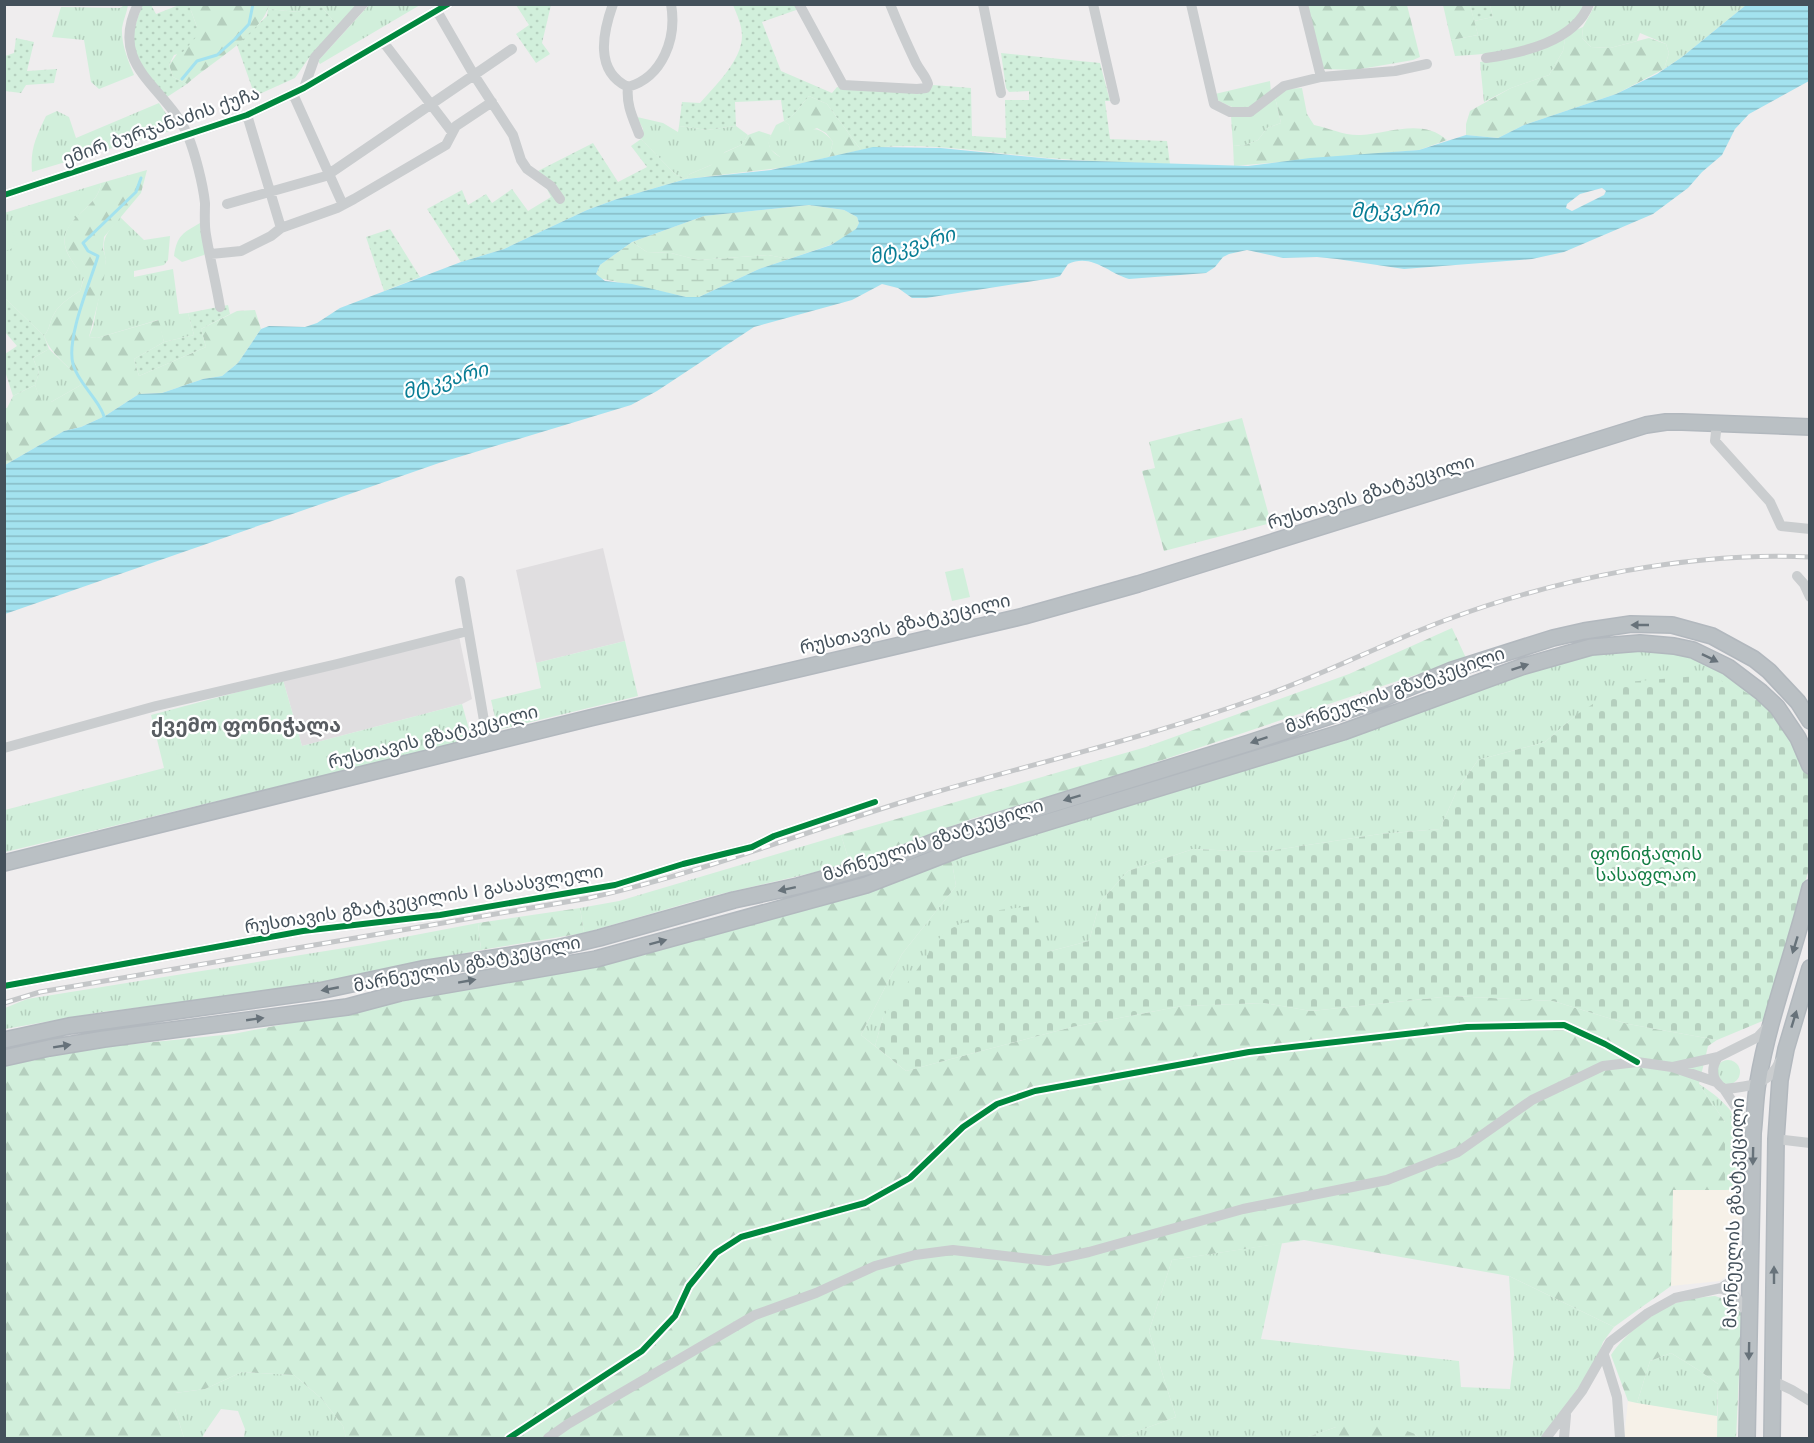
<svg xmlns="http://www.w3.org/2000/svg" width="1814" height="1443" font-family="Arial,'Noto Sans Georgian',sans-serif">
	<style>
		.commercial { fill: #f6f1e8 }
		.education { fill: #e0dee0 }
		.grass { fill: url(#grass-tufts) }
		.forest { fill: url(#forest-firs) }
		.wetland { fill: url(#wetland-marsh) }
		.cemetery { fill: url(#cemetery-stones) }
		.garden { fill: url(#garden-dots) }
		.pitch { fill: #d1efdb }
		.water { fill: url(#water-rules); fill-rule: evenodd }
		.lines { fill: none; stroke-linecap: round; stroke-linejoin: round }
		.stream { stroke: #a3e2ef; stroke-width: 3 }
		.highway-casing { stroke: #b2b8be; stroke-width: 18 }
		.minor { stroke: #cacdcf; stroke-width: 10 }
		.highway { stroke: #bac0c4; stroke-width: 15 }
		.rail-casing { stroke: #c4c6c8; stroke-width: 5 }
		.rail { stroke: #fff; stroke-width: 3; stroke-dasharray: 9; stroke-linecap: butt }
		.cycleway-casing { stroke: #fff; stroke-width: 10 }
		.cycleway { stroke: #00873e; stroke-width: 6 }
		.oneway { fill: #67727a }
		.labels { text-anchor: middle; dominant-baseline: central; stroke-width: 4.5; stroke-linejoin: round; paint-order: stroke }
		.street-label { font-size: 18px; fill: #44515b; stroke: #fff }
		.park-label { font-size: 18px; fill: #137e44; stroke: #fff }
		.water-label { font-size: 20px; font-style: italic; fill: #087d95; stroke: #fff }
		.neighbourhood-label { font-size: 20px; font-weight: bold; fill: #595d62; stroke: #fff }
	</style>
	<defs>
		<pattern id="grass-tufts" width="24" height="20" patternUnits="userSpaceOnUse" patternTransform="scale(1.5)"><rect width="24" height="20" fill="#d1efdb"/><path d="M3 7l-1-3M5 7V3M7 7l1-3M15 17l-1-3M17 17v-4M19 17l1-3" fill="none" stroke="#b5cfbe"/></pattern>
		<pattern id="forest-firs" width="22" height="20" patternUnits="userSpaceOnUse" patternTransform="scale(1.5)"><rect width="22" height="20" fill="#d1efdb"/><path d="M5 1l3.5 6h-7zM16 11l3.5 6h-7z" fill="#b5cfbe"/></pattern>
		<pattern id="wetland-marsh" width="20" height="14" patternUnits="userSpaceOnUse" patternTransform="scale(1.5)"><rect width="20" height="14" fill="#d1efdb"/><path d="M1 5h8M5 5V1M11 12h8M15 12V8" fill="none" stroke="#b5cfbe"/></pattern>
		<pattern id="cemetery-stones" width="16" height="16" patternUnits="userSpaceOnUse" patternTransform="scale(1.5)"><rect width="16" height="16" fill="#d1efdb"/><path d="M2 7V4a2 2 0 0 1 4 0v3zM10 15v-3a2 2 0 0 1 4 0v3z" fill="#b5cfbe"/></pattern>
		<pattern id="garden-dots" width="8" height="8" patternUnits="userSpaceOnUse" patternTransform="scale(1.5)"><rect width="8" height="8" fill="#d1efdb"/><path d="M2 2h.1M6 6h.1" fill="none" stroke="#b5cfbe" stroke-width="1.8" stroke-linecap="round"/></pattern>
		<pattern id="water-rules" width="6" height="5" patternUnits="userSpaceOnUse" patternTransform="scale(1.5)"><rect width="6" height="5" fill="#a3e2ef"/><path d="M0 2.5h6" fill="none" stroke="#86bac5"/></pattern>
	</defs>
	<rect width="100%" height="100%" fill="#efedee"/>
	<path class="commercial" d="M 1673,1189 L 1741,1189 L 1740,1256 L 1738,1267 L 1720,1281 L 1671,1286 Z
		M 1628,1401 L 1717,1416 L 1717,1438 L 1624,1438 Z"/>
	<path class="education" d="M 603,548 L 625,641 L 536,663 L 516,570 Z
		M 459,636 L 472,699 L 462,704 L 302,746 L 283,680 Z"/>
	<path class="grass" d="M 126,4 L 128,5 C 127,13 123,20 122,28 C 121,44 128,60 134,75 L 99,89 L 91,82 L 84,40 L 52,37 L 61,7 L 120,8 Z
		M 269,5 L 312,5 L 298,12 L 268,9 Z
		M 320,5 L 359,5 L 339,27 Z
		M 369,5 L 420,5 L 320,64 L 318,61 Z
		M 1490,5 L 1585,5 C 1566,48 1496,54 1455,56 L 1451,40 L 1478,35 L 1474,21 L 1493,17 Z
		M 1595,5 L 1746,5 L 1682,57 L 1664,69 L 1669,53 L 1666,44 L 1640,33 L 1637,41 L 1610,48 L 1591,47 L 1582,38 L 1583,27 Z
		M 1569,33 L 1565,39 L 1563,51 L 1549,75 L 1511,88 L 1484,102 L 1480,62 L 1500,59 Z
		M 1275,97 L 1281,123 L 1267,128 L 1258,140 L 1243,146 L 1233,145 L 1231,116 Z
		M 159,103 L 176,129 L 32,172 C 30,149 36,137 46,116 L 57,111 L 69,117 L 76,138 Z
		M 637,117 L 663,123 L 678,132 L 679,126 L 707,130 L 736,126 L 748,135 L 741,145 L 725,152 L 711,165 L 690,174 L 686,179 L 675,174 L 641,139 L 643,129 Z
		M 784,121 L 789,125 L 790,132 C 811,129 819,124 833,142 L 829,157 L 780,168 L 780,157 L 770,149 L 768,141 L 776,125 Z
		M 101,183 C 100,193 94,200 87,207 C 56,235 59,246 84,277 L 80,291 C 71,297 60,303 54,314 C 49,322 51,327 44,336 L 5,298 L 4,213 Z
		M 120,217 L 144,240 L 170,236 L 168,260 L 164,265 L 134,271 L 134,277 L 173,269 L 179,314 L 188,313 L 194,335 L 164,342 L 158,320 L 97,338 L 89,337 L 93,327 L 106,260 C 100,238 107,233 120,217 Z
		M 200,223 L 206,253 L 204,255 L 182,262 L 174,256 C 177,235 183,233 200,223 Z
		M 49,349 L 77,376 L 81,385 L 51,402 L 41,402 L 35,385 L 39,373 L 33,358 Z
		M 625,641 L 638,696 L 498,730 L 491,700 L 541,688 L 536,663 Z
		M 1596,650 L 1672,650 L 1707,662 L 1770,704 L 1576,715 L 1545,742 L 1478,760 L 1457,790 L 1440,829 L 1380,834 L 1262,852 L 1193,849 L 1128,871 L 1100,902 L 1089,941 L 1047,952 L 883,1017 L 875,1046 L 861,1035 L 902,954 L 956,886 L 951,856 L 1380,721 Z
		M 283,680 L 302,746 L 462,704 L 472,740 L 5,852 L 5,810 L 164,768 L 151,715 Z
		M 841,835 L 850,864 L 712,896 L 584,933 L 580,908 L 619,901 Z
		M 478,923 L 481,950 L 326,981 L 231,996 L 102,1012 L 5,1029 L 5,1008 L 27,999 L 363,945 Z
		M1716 1072a12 12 0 1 1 24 0a12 12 0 1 1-24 0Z
		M 1699,1084 C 1715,1094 1734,1109 1740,1128 C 1744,1138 1741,1176 1741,1189 L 1725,1190 L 1725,1122 Z
		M 1282,1243 L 1261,1339 L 1459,1361 L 1461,1387 L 1510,1389 L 1514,1355 L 1509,1276 L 1614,1327 L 1603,1342 L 1596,1362 L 1543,1438 L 1419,1438 L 1415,1434 L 1336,1427 L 1305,1438 L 1119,1438 L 1176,1417 L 1149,1331 L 1172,1260 Z
		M 1671,1353 L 1700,1371 L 1718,1384 L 1717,1416 L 1637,1403 L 1650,1361 Z
		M 242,1372 L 294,1375 L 322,1399 L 343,1426 L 346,1438 L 244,1438 L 245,1429 L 238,1411 L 221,1409 L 205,1432 L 202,1438 L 184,1438 L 175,1409 L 175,1393 L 205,1389 Z"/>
	<path class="forest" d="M 189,5 L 269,5 C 262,34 210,63 187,84 L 173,77 L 169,65 L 197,27 Z
		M 1306,5 L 1407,5 L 1420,57 L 1413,60 L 1355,70 L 1323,69 Z
		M 1443,5 L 1470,5 L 1478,35 L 1451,40 Z
		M 1583,27 L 1582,38 L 1591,47 L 1610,48 L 1649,38 L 1666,44 L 1669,53 L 1664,69 L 1616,94 L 1524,125 L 1498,138 L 1466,135 L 1466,124 L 1470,111 L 1511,88 L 1549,75 L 1563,51 L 1565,39 L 1569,33 Z
		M 1270,81 L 1271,92 C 1245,113 1248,115 1217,100 L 1215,94 Z
		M 1302,88 L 1307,114 L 1314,125 C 1329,128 1345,136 1361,135 C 1389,133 1423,118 1447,140 L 1419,150 L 1234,166 L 1233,145 L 1243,146 L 1258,140 L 1267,128 L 1281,123 L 1275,97 L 1285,89 Z
		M 809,96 L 827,104 L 861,150 L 829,157 L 833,142 L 826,133 L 817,128 L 794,137 L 790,132 L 789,125 L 784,121 C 796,115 800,106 809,96 Z
		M 759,131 L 771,135 C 766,145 770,151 780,157 L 780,168 L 686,179 L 690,174 L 711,165 L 715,157 L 741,145 L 748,135 Z
		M 147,170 L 141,193 L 104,237 L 103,249 L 106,259 L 104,279 L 89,337 L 97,338 L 159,320 L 164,342 L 134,359 L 139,376 L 206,347 L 201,329 L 237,311 L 255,310 L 261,329 L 238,363 L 222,376 L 203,379 L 162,393 L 139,394 L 105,416 L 81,427 L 64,431 L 5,465 L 5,408 L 7,408 L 13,396 L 35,385 L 42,402 L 51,402 L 81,385 C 72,365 53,359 44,336 C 51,327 49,322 54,314 C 60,303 71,297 80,291 L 84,278 C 60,246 55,235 87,207 C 94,200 100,193 101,183 Z
		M 809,205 L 844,210 L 857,217 L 859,223 L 856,229 L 848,236 L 830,245 L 789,259 L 768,255 L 698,260 L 671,253 L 647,252 L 632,242 L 704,216 Z
		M 1242,418 L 1271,523 L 1164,551 L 1142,471 L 1155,468 L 1149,442 Z
		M 1452,628 L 1466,658 L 1073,790 L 971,819 L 850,864 L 841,835 L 1146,747 L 1349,674 Z
		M 951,856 L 956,886 L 902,954 L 861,1035 L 906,1071 L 1072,1027 L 1182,1006 L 1264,1003 L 1311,1011 L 1452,996 L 1553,1001 L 1628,1024 L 1717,1040 L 1708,1046 L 1699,1084 L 1725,1122 L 1725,1190 L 1673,1190 L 1671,1286 L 1614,1327 L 1509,1276 L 1304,1240 L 1172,1260 L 1149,1331 L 1176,1417 L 1119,1438 L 346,1438 L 343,1426 L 322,1399 L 294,1375 L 242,1372 L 205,1389 L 175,1393 L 175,1409 L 184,1438 L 5,1438 L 4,1065 L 65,1051 L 233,1034 L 556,972 Z
		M 580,908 L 584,933 L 481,950 L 478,923 Z
		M 1715,1296 L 1730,1301 L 1742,1314 L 1736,1438 L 1717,1438 L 1718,1384 L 1700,1371 L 1671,1353 L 1650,1361 L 1637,1403 L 1628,1401 L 1611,1355 C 1624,1335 1651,1314 1673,1304 C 1687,1299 1701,1297 1715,1296 Z
		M 1378,1420 L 1415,1434 L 1419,1438 L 1305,1438 L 1336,1427 Z"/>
	<path class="wetland" d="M 632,242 L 647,252 L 671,253 L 698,260 L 768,255 L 789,259 L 759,269 L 699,297 L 686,297 L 599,278 L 596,274 L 600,265 Z"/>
	<path class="cemetery" d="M 1709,675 L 1770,704 L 1809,770 L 1809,869 L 1765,1020 L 1717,1040 L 1628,1024 L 1553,1001 L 1452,996 L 1311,1011 L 1264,1003 L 1182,1006 L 1072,1027 L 906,1071 L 875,1046 L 883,1017 L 944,932 L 984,912 L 1033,906 L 1047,952 L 1089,941 L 1100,902 L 1128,871 L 1193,849 L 1262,852 L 1380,834 L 1440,829 L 1457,790 L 1478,760 L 1545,742 L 1576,715 L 1627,682 Z"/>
	<path class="garden" d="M 142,5 L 151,5 L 156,14 L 179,5 L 189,5 L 197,27 L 197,36 L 182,53 L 174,55 L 169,65 L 173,77 L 187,84 L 167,97 L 138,64 L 131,39 Z
		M 312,5 L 320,5 L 339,27 L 308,59 L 295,78 L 255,96 L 237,45 L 267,16 L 268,9 L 298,12 Z
		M 516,5 L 551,5 L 542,43 L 550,54 L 536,63 L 516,34 L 529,25 Z
		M 733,5 L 796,5 L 799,9 L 762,22 L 781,71 L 832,93 L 837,87 L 851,89 L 931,89 L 933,85 L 971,88 L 972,136 L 1006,138 L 1005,100 L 1029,100 L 1029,91 L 1009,92 L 1006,88 L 1001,53 L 1100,63 L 1110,101 L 1105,101 L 1110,139 L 1167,141 L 1170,164 C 1122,162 1074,161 1027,156 C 976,151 910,140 861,150 L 827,104 L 809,96 C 800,106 796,115 784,121 L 781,100 L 735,102 L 736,126 L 707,130 L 679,126 L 682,102 L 700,103 C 715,86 742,60 742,36 C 742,25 737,15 733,5 Z
		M 1470,5 L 1490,5 L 1493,17 L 1474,21 Z
		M 16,38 L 34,42 L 27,71 L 57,69 L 54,83 L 26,85 L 21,93 L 5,91 L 5,56 L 14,53 Z
		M 641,139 L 675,174 L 686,179 L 617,199 L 587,210 L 504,249 L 461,262 L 427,209 L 462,190 L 468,205 L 486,194 L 492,203 L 512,189 L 528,211 L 551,197 L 538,171 L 593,143 L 618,182 L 647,167 L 631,146 Z
		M 390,229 L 420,277 L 384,291 L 366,237 Z
		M 5,298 L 44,336 L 49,349 L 33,358 L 39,373 L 35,385 L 13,396 L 5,371 L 5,354 L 17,346 L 5,332 Z
		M 228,305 L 230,314 L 201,329 L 206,347 L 139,376 L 134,359 L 164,342 L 194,335 L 188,313 Z"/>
	<path class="pitch" d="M 9,222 L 18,246 L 5,251 L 5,223 Z
		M 963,568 L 970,597 L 952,601 L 945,572 Z
		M 192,705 L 203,748 L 177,755 L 166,712 Z"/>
	<path class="water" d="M 1746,5 L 1809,5 L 1809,81 L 1749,114 L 1735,129 L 1722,155 L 1702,172 L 1688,188 L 1653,214 L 1564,252 L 1532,259 L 1404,269 L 1337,259 L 1317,257 L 1283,258 L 1247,250 L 1229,254 L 1223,257 L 1215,267 L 1206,273 L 1129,279 C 1108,273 1092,253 1068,264 L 1060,276 L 1053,278 L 926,298 L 912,298 L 898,288 L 882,284 L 852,300 L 754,327 L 657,391 L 631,405 L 439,463 L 5,614 L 5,465 L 64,431 L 81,427 L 105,416 L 139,394 L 162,393 L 203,379 L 222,376 L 238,363 L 261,329 L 269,326 L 305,327 L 317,323 L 340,308 L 461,262 L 504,249 L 587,210 L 617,199 L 686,179 L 771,170 L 873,147 L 941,148 L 1062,160 L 1248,166 L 1310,158 L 1419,150 L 1466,135 L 1498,138 L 1524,125 L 1616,94 L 1657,74 L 1682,57 ZM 1602,188 L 1606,191 L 1604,195 L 1572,211 L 1566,208 L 1567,204 L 1580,194 ZM 809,205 L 844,210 L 857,217 L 859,223 L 856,229 L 831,245 L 759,269 L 699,297 L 686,297 L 632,284 L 605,281 L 596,274 L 600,265 L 632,242 L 704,216 Z"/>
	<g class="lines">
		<path class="stream" d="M 182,79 L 197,61 L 217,55 L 235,39 L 249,24 L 253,4
			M 105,420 C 101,401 77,382 73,364 C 66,338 90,283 98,256 L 88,251 L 83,243 L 136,192 L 141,178"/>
		<g class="highway-casing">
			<path id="highway" d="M 4,863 L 590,718 L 1024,616 L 1138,584 L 1646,425 L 1666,422 L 1682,422 L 1810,427
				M 4,1040 L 69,1026 L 319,991 L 422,969 L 557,948 L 599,938 L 734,900 L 798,886 L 877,864 L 943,838 L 1249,743 L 1379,700 L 1452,670 L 1553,638 L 1584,631 L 1631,624 L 1672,625 L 1712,636 L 1754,659 L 1769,671 L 1798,702 L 1810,721
				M 4,1058 L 49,1048 L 104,1039 L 347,1007 L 400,993 L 596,959 L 866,885 L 959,849 L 1343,732 L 1524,666 L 1591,647 L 1640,643 L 1674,646 L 1693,650 L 1728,667 L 1761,692 L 1777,707 L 1798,738 L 1810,766
				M 1747,1438 L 1753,1133 C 1755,1116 1755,1098 1758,1082 C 1769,1016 1794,953 1810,888
				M 1772,1438 L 1776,1139 L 1780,1080 L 1786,1049 L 1810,968"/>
		</g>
		<path class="minor" d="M 138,4 C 107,68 167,86 188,136 C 195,153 203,184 205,203 C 205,213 204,224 206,235 C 210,259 216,283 220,307
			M 613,4 C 603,32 594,71 628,87 C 663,77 677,38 671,4
			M 799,4 L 843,85 L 917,89 L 926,88 L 928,84 C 926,76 920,71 916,63 C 907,44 898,24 890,4
			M 983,4 L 1001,93
			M 1093,4 L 1115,100
			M 1191,4 L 1214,104 L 1230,112 L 1250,112 L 1284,86 L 1321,77 L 1395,71 L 1427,64
			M 1303,4 L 1321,77
			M 437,11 L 474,75 L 513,135 L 521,160 L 527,169 L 551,186 L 560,199
			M 384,43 L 452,132
			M 1486,58 C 1521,53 1575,42 1589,4
			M 628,87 C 626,105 633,118 639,134
			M 304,88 L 315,57 L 363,4
			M 293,94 L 343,205
			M 247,115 L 281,228
			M 4,195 L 247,115 L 304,88 L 448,4
			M 227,204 L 326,176 L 512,49
			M 211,254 L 241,251 L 271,236 L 281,228 L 337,208 L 354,199 L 446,145 L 456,126 L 492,102
			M 1717,423 L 1715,441 L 1770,502 L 1781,526 L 1810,529
			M 1797,576 L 1804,584 L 1810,597
			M 460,581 L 488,744
			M 4,748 L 156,706 L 337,664 L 468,631
			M 4,986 L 303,931 L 440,915 L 615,885 L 683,864 L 752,847 L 774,836 L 875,802
			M 1770,1024 L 1758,1037 L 1718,1057 C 1710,1069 1712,1081 1724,1089 C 1747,1087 1770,1085 1780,1061
			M 1673,1067 L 1718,1057
			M 1724,1089 L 1753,1133
			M 1776,1139 L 1810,1143
			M 1750,1315 L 1735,1296 L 1721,1288 L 1737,1277 L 1750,1259
			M 1604,1355 L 1617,1397 L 1620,1438
			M 1773,1381 L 1792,1390 L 1810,1401
			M 509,1438 L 642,1351 L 675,1316 L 689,1286 L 716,1253 L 741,1237 L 865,1203 L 910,1178 L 963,1127 L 997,1104 L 1035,1091 L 1249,1052 L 1467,1027 L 1564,1025 L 1605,1044 L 1637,1062
			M 548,1438 L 568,1424 L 755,1315 L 816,1293 L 875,1266 L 915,1255 L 953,1250 L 1048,1261 L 1089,1252 L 1243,1209 L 1387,1180 L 1458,1152 L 1532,1100 L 1603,1066 L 1637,1062 L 1672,1067 L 1716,1082
			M 1546,1438 L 1582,1391 L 1610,1342 L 1648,1313 L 1675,1298 L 1721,1288
			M 1564,1438 L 1566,1415"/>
		<use href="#highway" class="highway"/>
		<g class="rail-casing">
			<path id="rail" d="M 4,1003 L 40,992 L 589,898 C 702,873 809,830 919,797 C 1034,763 1151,737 1263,696 C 1325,674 1384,643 1446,620 C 1555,579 1693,551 1810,557"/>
		</g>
		<use href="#rail" class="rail"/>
		<g class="cycleway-casing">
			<path id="cycleway" d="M 4,195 L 247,115 L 304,88 L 448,4
				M 4,986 L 303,931 L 440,915 L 615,885 L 683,864 L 752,847 L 774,836 L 875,802
				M 509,1438 L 642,1351 L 675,1316 L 689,1286 L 716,1253 L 741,1237 L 865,1203 L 910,1178 L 963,1127 L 997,1104 L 1035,1091 L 1249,1052 L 1467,1027 L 1564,1025 L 1605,1044 L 1637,1062"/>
		</g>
		<use href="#cycleway" class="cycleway"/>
	</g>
	<defs><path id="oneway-solid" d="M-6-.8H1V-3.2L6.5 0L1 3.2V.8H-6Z" transform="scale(1.5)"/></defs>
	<g class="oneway">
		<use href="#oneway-solid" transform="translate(1640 625) rotate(-180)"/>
		<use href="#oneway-solid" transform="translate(1710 658) rotate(26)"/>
		<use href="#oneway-solid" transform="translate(1520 667) rotate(-18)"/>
		<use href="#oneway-solid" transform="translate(1259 740) rotate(161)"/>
		<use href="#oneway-solid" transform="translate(1072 798) rotate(163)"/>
		<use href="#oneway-solid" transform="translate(787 889) rotate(168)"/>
		<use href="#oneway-solid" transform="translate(658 942) rotate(-15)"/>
		<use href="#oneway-solid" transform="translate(1795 945) rotate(107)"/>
		<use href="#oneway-solid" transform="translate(467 981) rotate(-10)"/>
		<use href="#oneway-solid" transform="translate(330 989) rotate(169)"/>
		<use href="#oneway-solid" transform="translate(255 1019) rotate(-8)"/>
		<use href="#oneway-solid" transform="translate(1794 1019) rotate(-73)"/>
		<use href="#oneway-solid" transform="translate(62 1046) rotate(-9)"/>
		<use href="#oneway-solid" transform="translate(1753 1156) rotate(91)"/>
		<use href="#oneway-solid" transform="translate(1774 1275) rotate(-90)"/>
		<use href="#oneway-solid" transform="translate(1749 1351) rotate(91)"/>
	</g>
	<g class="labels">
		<g class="street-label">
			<text transform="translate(161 126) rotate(-19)">ემირ ბურჯანაძის ქუჩა</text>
			<text transform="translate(1371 492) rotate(-17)">რუსთავის გზატკეცილი</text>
			<text transform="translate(905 624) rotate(-13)">რუსთავის გზატკეცილი</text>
			<text transform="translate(1395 690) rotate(-19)">მარნეულის გზატკეცილი</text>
			<text transform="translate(433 737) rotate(-14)">რუსთავის გზატკეცილი</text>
			<text transform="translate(933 840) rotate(-18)">მარნეულის გზატკეცილი</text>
			<text transform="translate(424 899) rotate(-9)">რუსთავის გზატკეცილის I გასასვლელი</text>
			<text transform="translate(467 964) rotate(-11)">მარნეულის გზატკეცილი</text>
			<text transform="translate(1734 1213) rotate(-88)">მარნეულის გზატკეცილი</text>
		</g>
		<g class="park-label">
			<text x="1646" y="854">ფონიჭალის<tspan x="1646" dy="21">სასაფლაო</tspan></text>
		</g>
		<g class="water-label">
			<text transform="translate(1395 209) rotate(-2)">მტკვარი</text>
			<text transform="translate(912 245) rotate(-16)">მტკვარი</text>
			<text transform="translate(445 380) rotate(-16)">მტკვარი</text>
		</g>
		<g class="neighbourhood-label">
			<text x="246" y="725">ქვემო ფონიჭალა</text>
		</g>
	</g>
	<rect width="1814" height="1443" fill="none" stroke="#44515b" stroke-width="12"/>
</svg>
